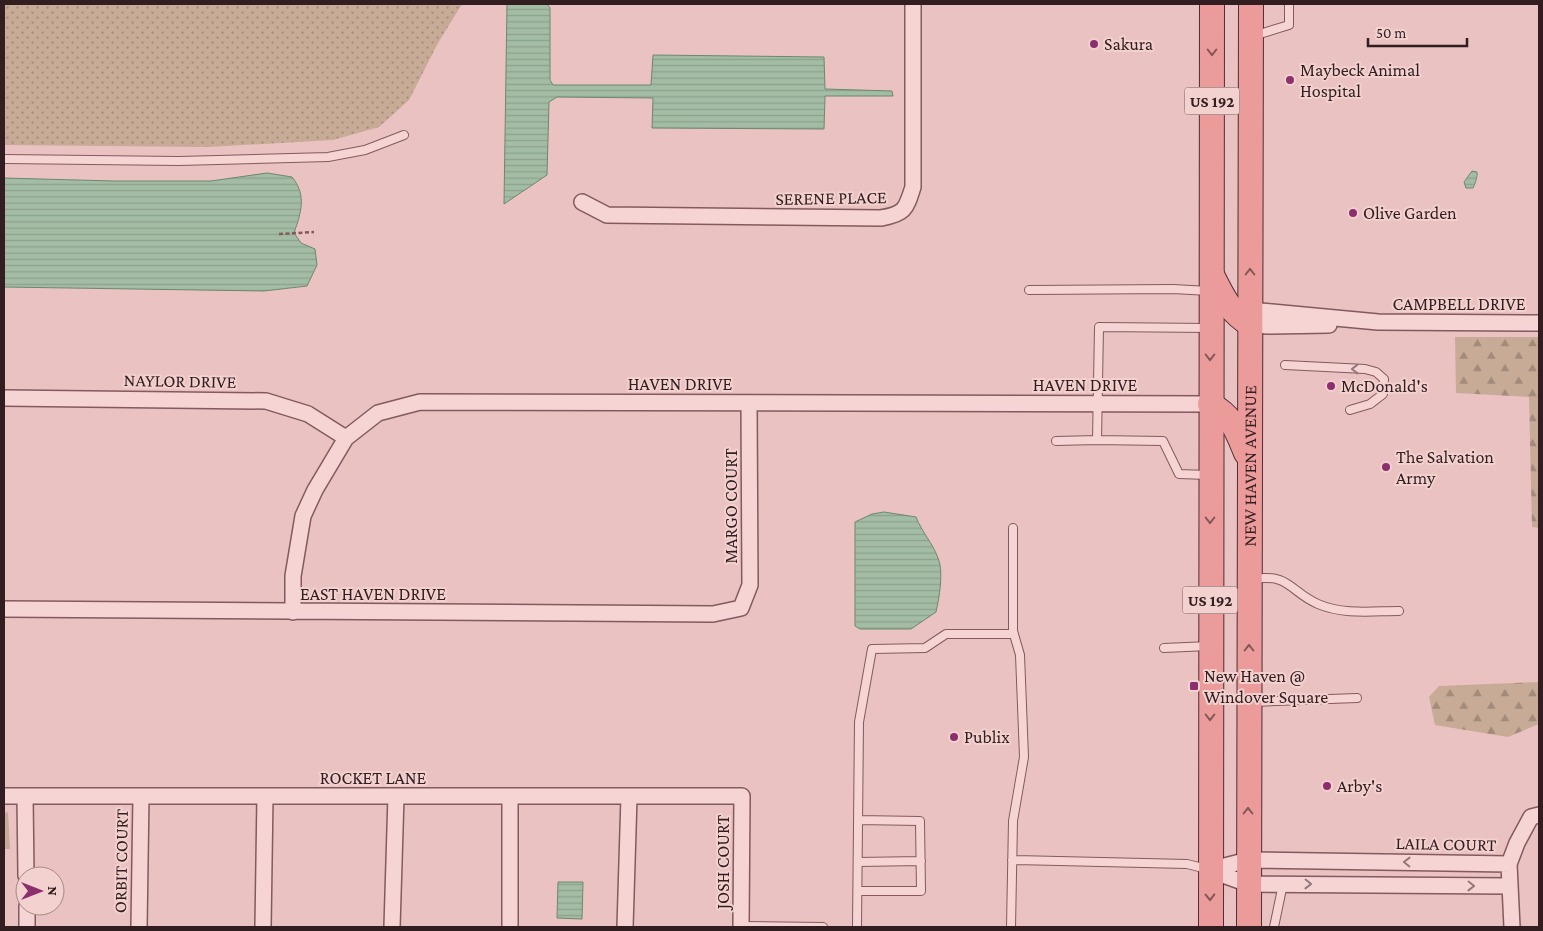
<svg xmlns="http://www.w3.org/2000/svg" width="1543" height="931" font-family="'Crimson Pro',serif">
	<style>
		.grass { fill: url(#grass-dots) }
		.forest { fill: url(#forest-firs) }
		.green { fill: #c7ab96 }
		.water { fill: url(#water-rules); stroke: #6b896d }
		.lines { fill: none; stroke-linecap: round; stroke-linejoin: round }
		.lane-casing { stroke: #825a5f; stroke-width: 10 }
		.street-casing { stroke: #825a5f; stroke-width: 18 }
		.primary-casing { stroke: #4f2e35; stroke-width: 26 }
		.path { stroke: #825a5f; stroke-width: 2.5; stroke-dasharray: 4 2.5; stroke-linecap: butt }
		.lane { stroke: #f6d4d3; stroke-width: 8 }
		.street { stroke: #f6d4d3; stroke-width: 15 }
		.primary { stroke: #eb9b9a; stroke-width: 24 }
		.oneway { stroke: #855657 }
		.oneway2 { stroke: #94787a }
		.poi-dot { fill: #8c2f6e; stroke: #f2d1cf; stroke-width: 2 }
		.labels { text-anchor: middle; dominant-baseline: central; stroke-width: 4; stroke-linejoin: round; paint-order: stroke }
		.shield { fill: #f2d1cf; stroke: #6c5355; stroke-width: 1 }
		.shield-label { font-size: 16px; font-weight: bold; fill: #321d21 }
		.poi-label { font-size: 18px; fill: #321d21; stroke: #f2d1cf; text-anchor: start }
		.street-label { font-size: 18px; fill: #321d21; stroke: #f2d1cf }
	</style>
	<defs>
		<pattern id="grass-dots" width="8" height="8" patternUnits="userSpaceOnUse" patternTransform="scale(1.25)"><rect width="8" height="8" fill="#c7ab96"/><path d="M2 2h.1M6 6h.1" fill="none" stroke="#a28b7a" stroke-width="1.8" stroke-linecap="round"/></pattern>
		<pattern id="forest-firs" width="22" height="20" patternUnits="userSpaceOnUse" patternTransform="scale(1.25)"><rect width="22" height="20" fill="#c7ab96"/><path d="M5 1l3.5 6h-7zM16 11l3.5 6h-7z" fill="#a28b7a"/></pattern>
		<pattern id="water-rules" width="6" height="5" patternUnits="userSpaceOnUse" patternTransform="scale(1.25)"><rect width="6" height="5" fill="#a3bca4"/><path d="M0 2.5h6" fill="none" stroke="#8da18d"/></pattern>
	</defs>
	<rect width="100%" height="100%" fill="#eac2c1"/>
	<path class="grass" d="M 4,4 L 462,4 L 438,43 L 409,100 L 379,127 L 333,140 L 208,147 L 4,145 Z"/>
	<path class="forest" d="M 1455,337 L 1539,337 L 1539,528 L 1532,527 L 1529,397 L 1456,393 Z
		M 1539,682 L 1539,724 L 1508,737 L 1435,725 L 1429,697 L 1439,686 Z"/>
	<path class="green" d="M 8,812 L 10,849 L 4,849 L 4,813 Z"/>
	<path class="water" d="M 507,4 L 547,4 L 550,8 L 550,80 L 553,85 L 651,85 L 653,55 L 824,57 L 825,89 L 892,91 L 893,96 L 825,96 L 824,129 L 652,128 L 653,98 L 557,97 L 549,102 L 547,175 L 504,204 Z
		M 1472,171 L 1477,172 C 1478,175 1475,184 1473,188 L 1466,188 L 1464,182 Z
		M 267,173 L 292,177 C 307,195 301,213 294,233 L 301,243 L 315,249 L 317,265 L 307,286 L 264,291 L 4,287 L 4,178 L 114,181 L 211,181 Z
		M 884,512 L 916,517 C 922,532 933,544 938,558 C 944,571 939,599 936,612 L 911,629 L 860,629 L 855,626 L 855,522 L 872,514 Z
		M 558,882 L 583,882 L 582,919 L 557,918 Z"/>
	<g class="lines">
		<g class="lane-casing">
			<path id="lane" d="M 1253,36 L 1289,25 L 1289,4
				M 4,159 L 179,161 L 328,157 L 365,150 L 404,135
				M 1029,290 L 1173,289 L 1209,291
				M 1285,365 L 1365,369 L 1376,372 L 1384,379 L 1383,394 L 1370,404 L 1350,410
				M 1056,441 L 1097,440
				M 1208,475 L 1179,474 L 1163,441 L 1097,440 L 1099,327 L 1210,328
				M 1253,579 C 1290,573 1290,592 1318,604 C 1343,615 1373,611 1399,611
				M 1164,648 L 1209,646
				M 1253,702 L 1357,698
				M 1012,860 L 1187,864 L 1207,869
				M 858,862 L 921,861
				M 858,891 L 921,891 L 920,821 L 858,820
				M 741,926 L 823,927
				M 857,927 L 859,722 L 872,649 L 925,648 L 946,634 L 1014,634
				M 1011,927 L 1013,821 L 1024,757 L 1020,655 L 1013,631 L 1013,528
				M 1274,927 L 1283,884"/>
		</g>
		<g class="street-casing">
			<path id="street" d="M 582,202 L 607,215 L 881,218 C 905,214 906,209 913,187 L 913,4
				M 1250,310 L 1378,322 L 1539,323
				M 1250,324 L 1267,326 L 1329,325
				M 4,398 L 266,401 L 308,414 L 346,438
				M 4,609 L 713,614 L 741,608 L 750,585 L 749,403
				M 293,612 L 293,576 L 303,516 L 315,490 L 346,438 L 378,413 L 420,402 L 1210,404
				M 4,796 L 742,796 L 741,927
				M 25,796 L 26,876
				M 510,796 L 510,927
				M 1209,870 L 1248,884 L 1508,886
				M 1209,870 L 1248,860 L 1509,864
				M 27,906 L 27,927
				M 139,927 L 141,796
				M 263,927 L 265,796
				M 392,927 L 396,796
				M 625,927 L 629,797
				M 1512,927 L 1509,864 L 1517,843 L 1531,817 L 1539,815"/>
		</g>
		<g class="primary-casing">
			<g id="primary">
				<path d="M 1212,275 C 1222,295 1230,313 1250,324"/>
				<path d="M 1210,404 C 1233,417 1236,429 1246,453"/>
				<path d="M 1211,927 L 1212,4"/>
				<path id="s1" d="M 1249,927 L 1251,4"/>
			</g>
		</g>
		<path class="path" d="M 279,234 L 314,232"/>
		<use href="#lane" class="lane"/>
		<use href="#street" class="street"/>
		<use href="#primary" class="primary"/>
	</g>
	<defs><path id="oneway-chevron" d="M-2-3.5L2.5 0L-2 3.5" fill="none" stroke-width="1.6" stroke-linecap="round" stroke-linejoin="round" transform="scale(1.25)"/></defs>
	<g class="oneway">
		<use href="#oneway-chevron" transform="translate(1212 52) rotate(90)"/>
		<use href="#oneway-chevron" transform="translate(1250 272) rotate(-90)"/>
		<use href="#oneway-chevron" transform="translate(1210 357) rotate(90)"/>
		<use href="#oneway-chevron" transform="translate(1210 520) rotate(90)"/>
		<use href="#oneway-chevron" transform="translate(1249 648) rotate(-90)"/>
		<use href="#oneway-chevron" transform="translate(1210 717) rotate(90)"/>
		<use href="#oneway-chevron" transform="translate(1248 811) rotate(-90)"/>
		<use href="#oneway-chevron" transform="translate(1210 897) rotate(89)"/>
	</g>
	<g class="oneway2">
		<use href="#oneway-chevron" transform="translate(1355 369) rotate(-180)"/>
		<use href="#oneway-chevron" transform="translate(1407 862) rotate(-179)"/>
		<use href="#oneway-chevron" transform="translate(1308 884) rotate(1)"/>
		<use href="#oneway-chevron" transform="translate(1471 886) rotate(1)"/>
	</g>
	<g class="poi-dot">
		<circle cx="1094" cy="44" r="5"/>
		<circle cx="1290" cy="80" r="5"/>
		<circle cx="1353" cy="213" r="5"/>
		<circle cx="1331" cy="386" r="5"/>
		<circle cx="1386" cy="467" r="5"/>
		<rect x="1189" y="681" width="10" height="10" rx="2.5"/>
		<circle cx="954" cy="737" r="5"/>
		<circle cx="1327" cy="786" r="5"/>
	</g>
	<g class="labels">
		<g class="shield">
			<rect x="1184.5" y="87.5" width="55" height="27" rx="4"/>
			<rect x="1182.5" y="586.5" width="55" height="27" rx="4"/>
		</g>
		<g class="shield-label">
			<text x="1212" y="101">US 192</text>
			<text x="1210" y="600">US 192</text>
		</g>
		<g class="poi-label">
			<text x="1104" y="44">Sakura</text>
			<text x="1300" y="70">Maybeck Animal<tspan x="1300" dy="21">Hospital</tspan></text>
			<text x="1363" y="213">Olive Garden</text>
			<text x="1341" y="386">McDonald's</text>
			<text x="1396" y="457">The Salvation<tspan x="1396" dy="21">Army</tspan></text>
			<text x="1204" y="676">New Haven @<tspan x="1204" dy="21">Windover Square</tspan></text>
			<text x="964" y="737">Publix</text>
			<text x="1337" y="786">Arby's</text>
		</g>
		<g class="street-label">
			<text transform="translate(831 198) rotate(-1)">SERENE PLACE</text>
			<text x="1459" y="304">CAMPBELL DRIVE</text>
			<text transform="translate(180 381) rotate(1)">NAYLOR DRIVE</text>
			<text x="680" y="384">HAVEN DRIVE</text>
			<text x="1085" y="385">HAVEN DRIVE</text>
			<text stroke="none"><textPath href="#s1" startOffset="461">NEW HAVEN AVENUE</textPath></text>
			<text transform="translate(731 506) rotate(-90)">MARGO COURT</text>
			<text x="373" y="594">EAST HAVEN DRIVE</text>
			<text x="373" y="778">ROCKET LANE</text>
			<text transform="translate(1446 844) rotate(1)">LAILA COURT</text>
			<text transform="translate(121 861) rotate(-89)">ORBIT COURT</text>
			<text transform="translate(723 862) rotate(-90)">JOSH COURT</text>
		</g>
	</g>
	<rect width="1543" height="931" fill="none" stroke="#321d21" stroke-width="10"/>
	<g transform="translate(40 891) rotate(90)"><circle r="24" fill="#f2d1cf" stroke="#a58989"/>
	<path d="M0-4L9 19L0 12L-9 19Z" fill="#8c2f6e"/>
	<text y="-8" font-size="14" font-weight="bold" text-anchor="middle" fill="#321d21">N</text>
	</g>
	<path d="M1368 38v8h99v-8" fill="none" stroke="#321d21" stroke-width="2.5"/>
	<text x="1376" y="38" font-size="15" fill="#321d21" stroke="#f2d1cf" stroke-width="4" paint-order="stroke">50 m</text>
</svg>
